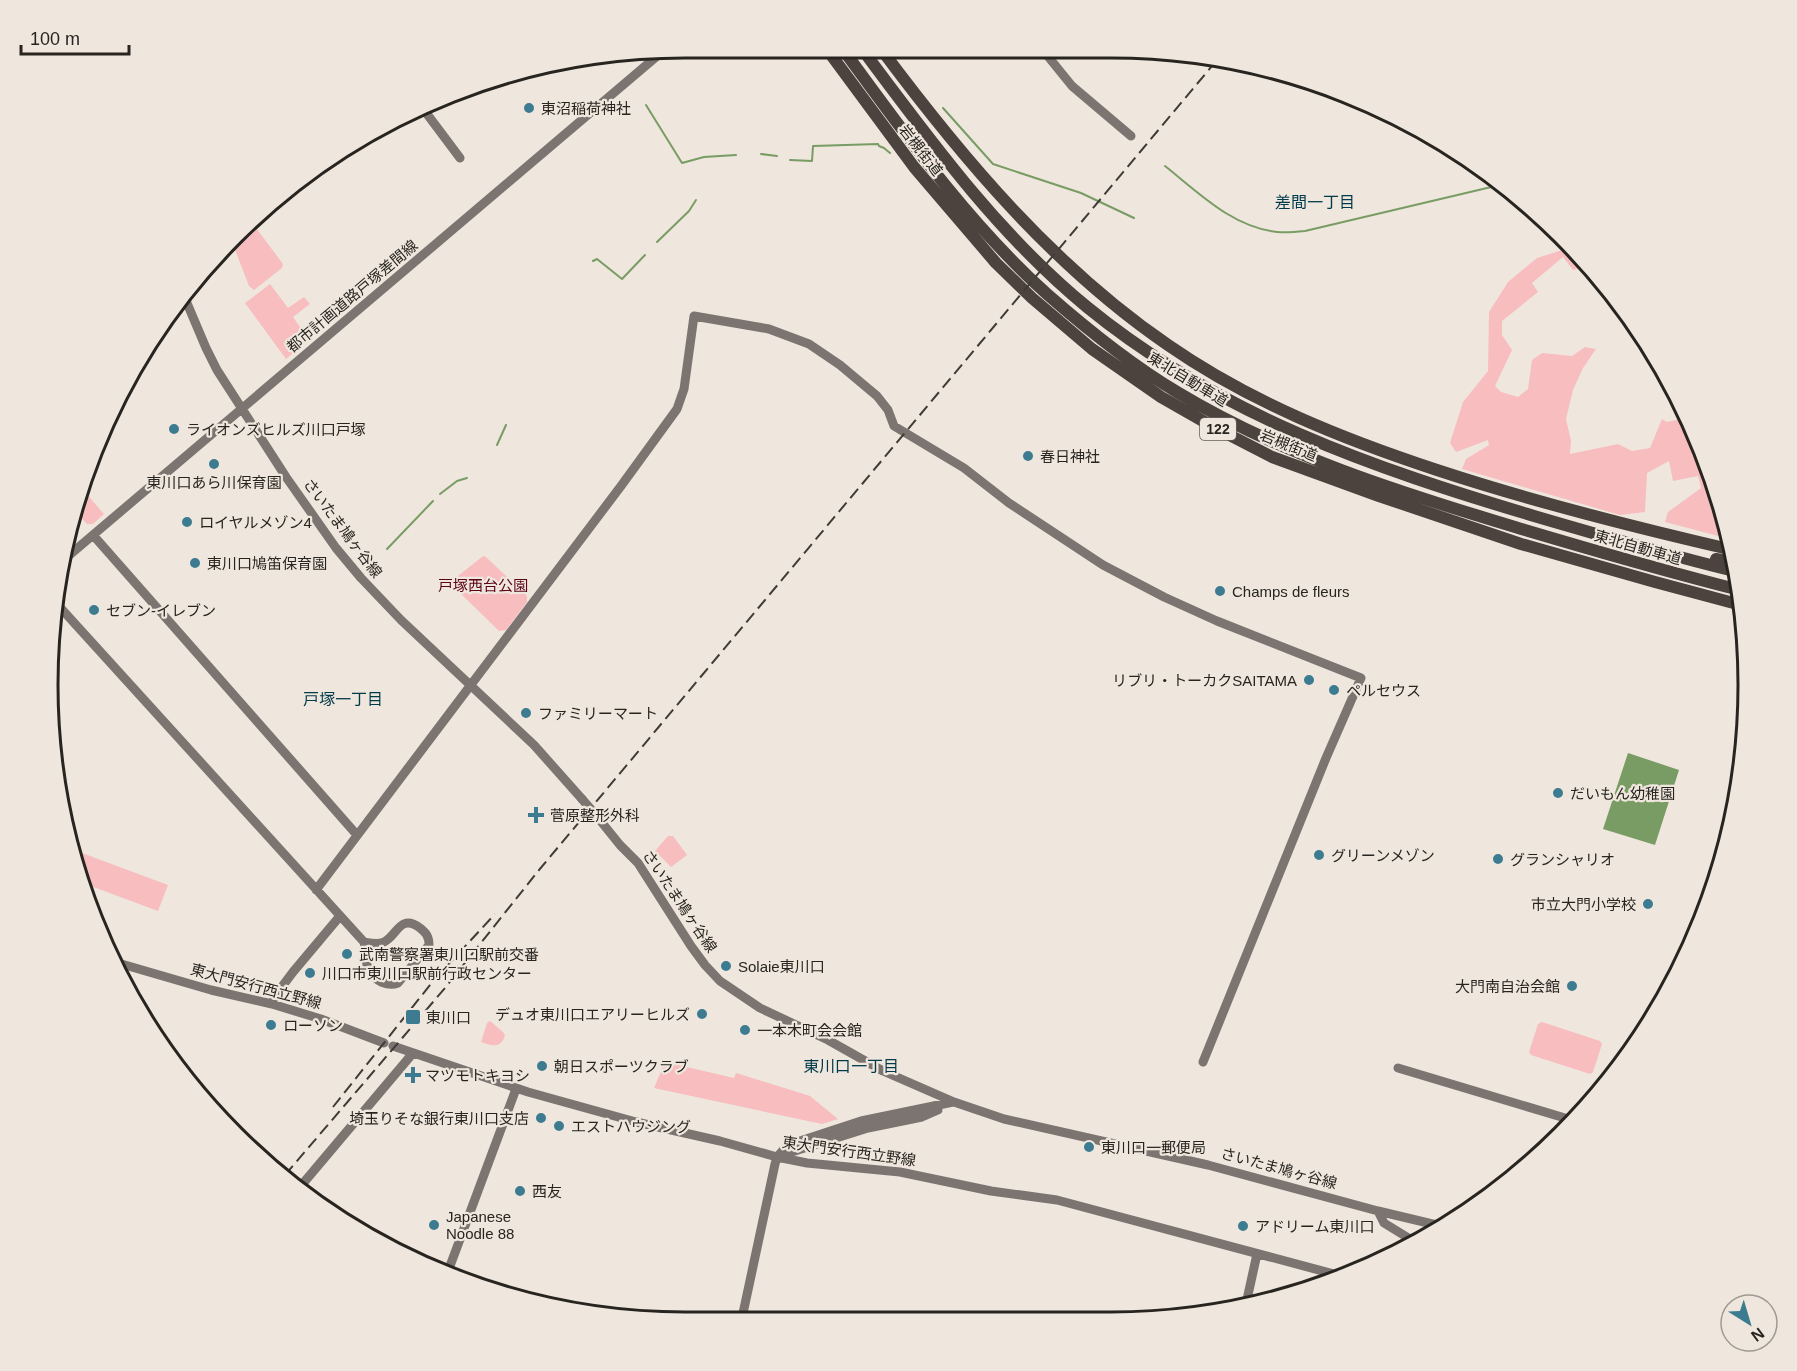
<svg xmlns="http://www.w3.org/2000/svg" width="1797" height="1371" font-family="Helvetica,'Noto Sans JP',sans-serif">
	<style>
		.green { fill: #f7bdbf }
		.water { fill: #789c64 }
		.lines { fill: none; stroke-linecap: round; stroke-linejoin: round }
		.stream { stroke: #789c64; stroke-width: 2 }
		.secondary { stroke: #7c7470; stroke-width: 9 }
		.highway { stroke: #4d433e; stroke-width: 12 }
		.rail { stroke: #3f3b37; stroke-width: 2; stroke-dasharray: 12 6; stroke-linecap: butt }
		.secondary-bridge { stroke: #7c7470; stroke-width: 9 }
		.poi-dot { fill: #3d7b91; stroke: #efe7dd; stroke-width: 2 }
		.labels { text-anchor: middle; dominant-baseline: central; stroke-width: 4.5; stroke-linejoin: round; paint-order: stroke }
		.shield { fill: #efe7dd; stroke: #645f59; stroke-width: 1.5 }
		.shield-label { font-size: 14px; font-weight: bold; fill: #282521 }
		.poi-label { font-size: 15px; fill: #282521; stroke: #efe7dd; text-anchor: start }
		.street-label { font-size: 15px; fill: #282521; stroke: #efe7dd }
		.park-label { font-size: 15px; fill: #5c0217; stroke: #efe7dd }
		.neighbourhood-label { font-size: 16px; fill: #003a4a; stroke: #efe7dd }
		.rim { fill: none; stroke: #282521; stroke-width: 3 }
	</style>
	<rect width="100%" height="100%" fill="#efe7dd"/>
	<path class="green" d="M 250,224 L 253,224 L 283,264 L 282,268 L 254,290 L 249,286 L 232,242 L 234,236 Z
		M 1572,247 L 1588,266 L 1573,270 L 1563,257 L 1532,283 L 1538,292 L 1502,321 L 1502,335 L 1512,350 L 1495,386 L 1501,392 L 1518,397 L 1528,389 L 1532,360 L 1542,353 L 1572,356 L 1585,347 L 1596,349 L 1583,368 L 1573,390 L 1566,419 L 1571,441 L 1570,454 L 1618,444 L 1632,451 L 1650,448 L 1662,419 L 1667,422 L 1681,419 L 1684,410 L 1700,441 L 1730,539 L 1665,522 L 1668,512 L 1701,488 L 1698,476 L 1673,481 L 1669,461 L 1647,473 L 1645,512 L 1620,515 L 1462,469 L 1466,459 L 1489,445 L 1488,440 L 1456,452 L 1450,443 L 1463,402 L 1488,371 L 1489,312 L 1508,282 L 1537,258 Z
		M 270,284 L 288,308 L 304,297 L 310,304 L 293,317 L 309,340 L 286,359 L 245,303 Z
		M 84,491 L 104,514 L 93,524 L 87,524 L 77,513 Z
		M 483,556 L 486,557 L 527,596 L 527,602 L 506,630 L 499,631 L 453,586 L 453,580 Z
		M 668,836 L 673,836 L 687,855 L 671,867 L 655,851 Z
		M 74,850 L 168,885 L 158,911 L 80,882 Z
		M 490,1021 L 503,1032 L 505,1035 C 501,1049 492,1046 481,1042 L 487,1023 Z
		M 1542,1022 L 1600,1041 L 1602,1044 L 1593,1072 L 1590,1074 L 1531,1055 L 1529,1052 L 1538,1024 Z
		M 665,1062 L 734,1078 L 736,1073 L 810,1096 L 838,1119 L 822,1124 L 654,1088 Z"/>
	<path class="water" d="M 1628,753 L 1679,770 L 1655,845 L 1603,829 Z"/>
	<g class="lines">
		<path class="stream" d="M 646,105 L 682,163 L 704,157 L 736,155
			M 943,108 L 993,164 L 1081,193 L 1134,218
			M 761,154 L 777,156
			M 790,160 L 812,161 L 813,146 L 878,144 L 879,146 L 884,148 L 890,153
			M 1165,166 C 1199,193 1232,227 1277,232 C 1286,233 1296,232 1305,231 L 1504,184
			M 657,242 L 689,211 L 696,200
			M 593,261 L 597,259 L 622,279 L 645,255
			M 497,445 L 506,425
			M 440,494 L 457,481 L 467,478
			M 387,549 L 433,501"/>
		<path class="secondary" d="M 1042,49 L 1072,86 L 1131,136
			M 424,110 L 460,158
			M 184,296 L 206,348 L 217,370 L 286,477 L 336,548 L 361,578 L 401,620 L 534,745 L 582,799
			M 93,535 L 357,835
			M 60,563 L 663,51
			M 57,604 L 364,942 C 366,951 365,963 369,971 C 375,981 388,987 398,983 L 429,945 C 429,936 426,933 420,928 C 400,913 397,936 384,942 C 378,945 370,943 364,942
			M 595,814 L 620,845 L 638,863 L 691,946 L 705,965 L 720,981 L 760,1008 L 828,1040 L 883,1071 L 954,1102 L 1004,1119 L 1208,1165 L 1378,1211 L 1445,1227
			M 316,890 L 621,486 L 677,409 L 684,389 L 694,316 L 769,329 L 809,344 L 840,365 L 877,396 L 888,410 L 894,426 L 964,468 L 1009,503 L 1103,565 L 1164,597 L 1217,621 L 1361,678 L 1326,758 L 1203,1062
			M 118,963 L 211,990 L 272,1004 L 321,1019 L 384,1043
			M 272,1004 L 275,996 L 293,972 L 340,916
			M 393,1046 L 528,1092 L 636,1122 L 720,1141 L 777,1157 L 807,1163 L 900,1172 L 991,1191 L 1057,1200 L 1345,1277
			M 1398,1068 L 1575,1121
			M 779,1156 L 868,1128 L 922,1117 L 938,1110
			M 300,1187 L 413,1053
			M 1378,1211 L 1384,1223 L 1415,1242
			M 447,1274 L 516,1089
			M 1246,1304 L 1257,1254
			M 742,1318 L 775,1164 L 777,1157 L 785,1148 L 800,1141 L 861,1121 L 953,1102"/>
		<path class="highway" d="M 826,48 L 914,167 L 996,263 L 1032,298 L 1092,349 L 1161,397 L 1210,425 L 1272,457 L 1379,496 L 1521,544 L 1655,582 L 1741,605
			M 842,48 C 905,134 967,222 1047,294 C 1088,330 1130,364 1177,392 C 1281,455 1399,492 1515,527 C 1589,549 1664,571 1740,590
			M 862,49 C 930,140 998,234 1087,307 C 1219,415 1373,468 1534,516 C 1602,536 1669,555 1738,572
			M 881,49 C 963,159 1054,267 1168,345 C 1250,402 1343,439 1437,470 C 1534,502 1633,527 1733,550
			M 1716,559 L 1737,563"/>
		<path class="rail" d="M 333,1107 L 434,980 L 495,914
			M 285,1175 L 445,988 L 539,870 L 1217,60"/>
		<path class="secondary-bridge" d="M 582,799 L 595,814"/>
	</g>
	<g class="poi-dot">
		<circle cx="529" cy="108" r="6"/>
		<circle cx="174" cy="429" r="6"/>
		<circle cx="1028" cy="456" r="6"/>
		<circle cx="214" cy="464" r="6"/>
		<circle cx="187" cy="522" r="6"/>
		<circle cx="195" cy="563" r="6"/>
		<circle cx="1220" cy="591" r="6"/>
		<circle cx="94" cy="610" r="6"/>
		<circle cx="1309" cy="680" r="6"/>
		<circle cx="1334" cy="690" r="6"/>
		<circle cx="526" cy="713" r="6"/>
		<circle cx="1558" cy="793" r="6"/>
		<path d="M533 806h6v6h6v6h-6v6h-6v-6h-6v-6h6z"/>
		<circle cx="1319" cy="855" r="6"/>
		<circle cx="1498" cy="859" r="6"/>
		<circle cx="1648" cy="904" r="6"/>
		<circle cx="347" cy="954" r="6"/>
		<circle cx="726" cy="966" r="6"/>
		<circle cx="310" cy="973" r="6"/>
		<circle cx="1572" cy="986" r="6"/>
		<circle cx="702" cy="1014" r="6"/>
		<rect x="405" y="1009" width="16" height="16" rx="3"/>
		<circle cx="271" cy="1025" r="6"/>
		<circle cx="745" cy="1030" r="6"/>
		<circle cx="542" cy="1066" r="6"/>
		<path d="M410 1066h6v6h6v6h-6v6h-6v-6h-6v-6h6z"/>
		<circle cx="541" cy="1118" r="6"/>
		<circle cx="559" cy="1126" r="6"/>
		<circle cx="1089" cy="1147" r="6"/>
		<circle cx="520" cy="1191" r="6"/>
		<circle cx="434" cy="1225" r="6"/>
		<circle cx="1243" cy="1226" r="6"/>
	</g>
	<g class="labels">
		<rect class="shield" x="1200" y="418" width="36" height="22" rx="4.5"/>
		<g class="shield-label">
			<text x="1218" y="429">122</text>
		</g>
		<g class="poi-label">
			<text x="541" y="108">東沼稲荷神社</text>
			<text x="186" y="429">ライオンズヒルズ川口戸塚</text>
			<text x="1040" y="456">春日神社</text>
			<text x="214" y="482" text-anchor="middle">東川口あら川保育園</text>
			<text x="199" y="522">ロイヤルメゾン4</text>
			<text x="207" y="563">東川口鳩笛保育園</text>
			<text x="1232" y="591">Champs de fleurs</text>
			<text x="106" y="610">セブン-イレブン</text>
			<text x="1297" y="680" text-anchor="end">リブリ・トーカクSAITAMA</text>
			<text x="1346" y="690">ペルセウス</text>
			<text x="538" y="713">ファミリーマート</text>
			<text x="1570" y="793">だいもん幼稚園</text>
			<text x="550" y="815">菅原整形外科</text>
			<text x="1331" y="855">グリーンメゾン</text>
			<text x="1510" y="859">グランシャリオ</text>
			<text x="1636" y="904" text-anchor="end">市立大門小学校</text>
			<text x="359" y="954">武南警察署東川口駅前交番</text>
			<text x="738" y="966">Solaie東川口</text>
			<text x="322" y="973">川口市東川口駅前行政センター</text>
			<text x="1560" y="986" text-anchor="end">大門南自治会館</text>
			<text x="690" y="1014" text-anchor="end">デュオ東川口エアリーヒルズ</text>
			<text x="426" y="1017">東川口</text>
			<text x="283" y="1025">ローソン</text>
			<text x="757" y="1030">一本木町会会館</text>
			<text x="554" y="1066">朝日スポーツクラブ</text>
			<text x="425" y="1075">マツモトキヨシ</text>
			<text x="529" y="1118" text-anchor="end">埼玉りそな銀行東川口支店</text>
			<text x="571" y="1126">エストハウジング</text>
			<text x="1101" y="1147">東川口一郵便局</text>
			<text x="532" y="1191">西友</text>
			<text x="446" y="1216">Japanese<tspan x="446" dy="17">Noodle 88</tspan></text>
			<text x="1255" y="1226">アドリーム東川口</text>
		</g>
		<g class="street-label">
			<text transform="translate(921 150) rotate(52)">岩槻街道</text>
			<text transform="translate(352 296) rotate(-40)">都市計画道路戸塚差間線</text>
			<text transform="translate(1188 379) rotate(31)">東北自動車道</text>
			<text transform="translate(1289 445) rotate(22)">岩槻街道</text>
			<text transform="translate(343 528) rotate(53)">さいたま鳩ヶ谷線</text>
			<text transform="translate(1638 547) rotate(16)">東北自動車道</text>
			<text transform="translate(680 901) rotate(56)">さいたま鳩ヶ谷線</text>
			<text transform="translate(256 986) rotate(15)">東大門安行西立野線</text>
			<text transform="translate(849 1151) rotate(8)">東大門安行西立野線</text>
			<text transform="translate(1279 1168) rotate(15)">さいたま鳩ヶ谷線</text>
		</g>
		<g class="park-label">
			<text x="483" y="585">戸塚西台公園</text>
		</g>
		<g class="neighbourhood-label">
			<text x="1315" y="202">差間一丁目</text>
			<text x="343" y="699">戸塚一丁目</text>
			<text x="851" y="1066">東川口一丁目</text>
		</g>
	</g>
	<path d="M0 0H1797V1371H0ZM685 58H1111A627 627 0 0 1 1738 685V685A627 627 0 0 1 1111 1312H685A627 627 0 0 1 58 685V685A627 627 0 0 1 685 58Z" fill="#efe7dd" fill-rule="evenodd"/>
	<path class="rim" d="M685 58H1111A627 627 0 0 1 1738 685V685A627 627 0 0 1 1111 1312H685A627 627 0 0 1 58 685V685A627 627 0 0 1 685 58Z"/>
	<g transform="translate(1749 1323) rotate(143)"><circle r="28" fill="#efe7dd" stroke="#9f9992" stroke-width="1.5"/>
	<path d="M0-4.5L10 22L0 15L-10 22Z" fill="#3d7b91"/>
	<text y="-9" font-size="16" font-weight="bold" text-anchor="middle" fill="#282521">N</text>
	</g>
	<path d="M21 45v9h108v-9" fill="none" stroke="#282521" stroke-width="3"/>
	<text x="30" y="45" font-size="18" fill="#282521" stroke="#efe7dd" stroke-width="4.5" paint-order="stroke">100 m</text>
</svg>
